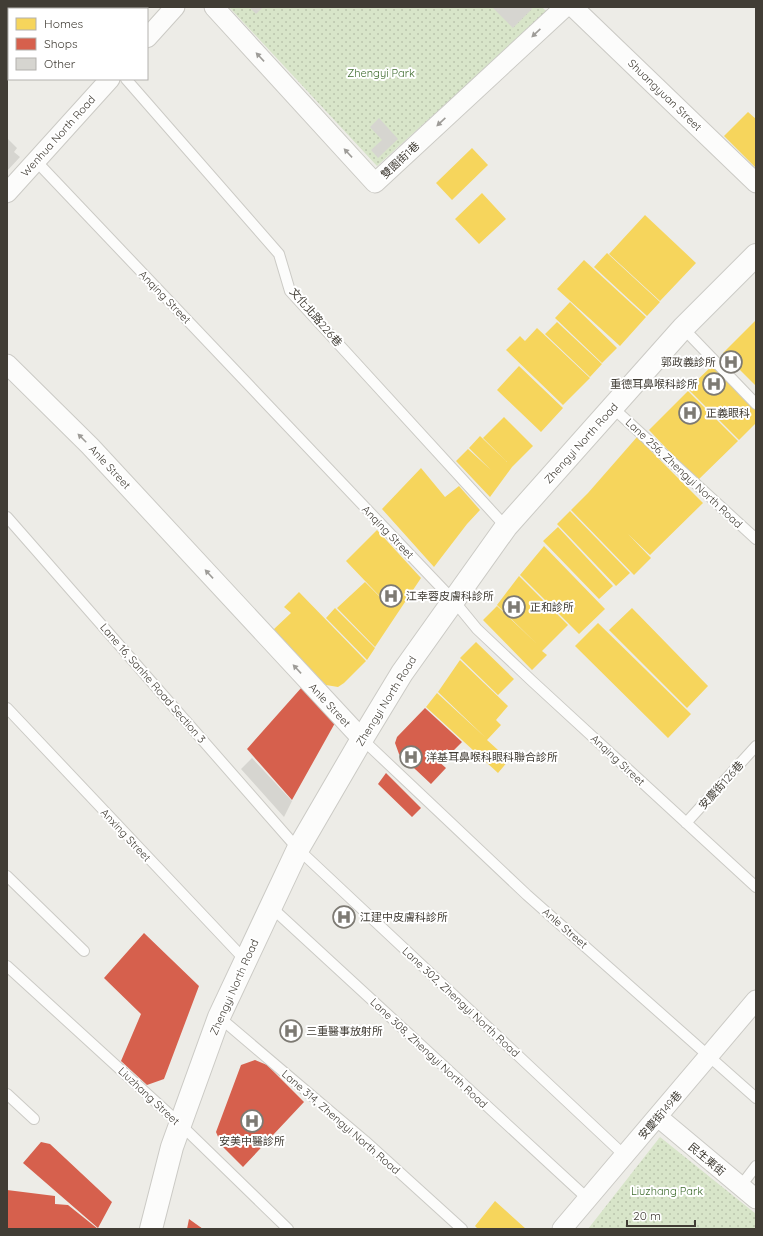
<svg xmlns="http://www.w3.org/2000/svg" width="763" height="1236" font-family="Quicksand,'Noto Sans TC',sans-serif">
	<style>
		.park { fill: url(#park-dots) }
		.homes { fill: #f6d55c }
		.shops { fill: #d6604d }
		.building { fill: #d6d5d0 }
		.lines { fill: none; stroke-linecap: round; stroke-linejoin: round }
		.service-casing { stroke: #cbcac5; stroke-width: 12 }
		.minor-casing { stroke: #cbcac5; stroke-width: 21 }
		.tertiary-casing { stroke: #cbcac5; stroke-width: 24 }
		.service { stroke: #fcfcfb; stroke-width: 10 }
		.minor { stroke: #fcfcfb; stroke-width: 19 }
		.tertiary { stroke: #fcfcfb; stroke-width: 22 }
		.oneway { fill: #9e9c98 }
		.labels { text-anchor: middle; dominant-baseline: central; stroke-width: 4; stroke-linejoin: round; paint-order: stroke }
		.park-label { font-size: 11px; fill: #3f6c2f; stroke: #fff }
		.street-label { font-size: 11px; fill: #413d35; stroke: #fff }
		.poi-label { font-size: 11px; fill: #413d35; stroke: #fff; text-anchor: start }
	</style>
	<defs>
		<pattern id="park-dots" width="8" height="8" patternUnits="userSpaceOnUse"><rect width="8" height="8" fill="#d8e5c9"/><path d="M2 2h.1M6 6h.1" fill="none" stroke="#bbc5ad" stroke-width="1.8" stroke-linecap="round"/></pattern>
	</defs>
	<rect width="100%" height="100%" fill="#edece7"/>
	<path class="park" d="M 229,7 L 542,7 L 547,12 L 377,166 Z
		M 660,1137 L 756,1214 L 756,1229 L 588,1229 Z"/>
	<path class="homes" d="M 83,7 L 140,7 L 142,9 L 85,9 Z
		M 748,112 L 756,119 L 756,168 L 724,136 Z
		M 472,148 L 488,165 L 452,200 L 436,183 Z
		M 482,193 L 506,219 L 479,244 L 455,219 Z
		M 645,215 L 696,263 L 660,301 L 609,254 Z
		M 607,253 L 660,302 L 647,316 L 594,267 Z
		M 584,260 L 646,317 L 620,346 L 557,289 Z
		M 570,302 L 617,348 L 602,363 L 555,318 Z
		M 756,320 L 756,386 L 723,353 Z
		M 557,322 L 602,364 L 590,377 L 545,334 Z
		M 537,328 L 590,378 L 563,405 L 506,350 L 520,336 L 525,341 Z
		M 714,364 L 756,407 L 756,423 L 739,440 L 688,389 Z
		M 519,366 L 563,408 L 541,432 L 497,390 Z
		M 688,391 L 738,441 L 697,481 L 649,430 Z
		M 504,417 L 533,446 L 512,467 L 490,497 L 456,461 L 468,449 L 491,470 L 469,448 L 480,436 L 507,462 L 483,438 Z
		M 637,437 L 703,503 L 650,555 L 628,534 L 651,558 L 634,575 L 571,510 L 588,493 Z
		M 421,468 L 445,497 L 459,486 L 480,510 L 467,524 L 434,567 L 382,509 Z
		M 570,511 L 630,573 L 616,586 L 557,524 Z
		M 558,527 L 613,586 L 599,599 L 543,541 Z
		M 377,530 L 421,578 L 375,647 L 337,608 L 365,582 L 390,607 L 346,561 Z
		M 544,546 L 605,609 L 579,634 L 520,575 Z
		M 519,576 L 568,625 L 542,651 L 547,655 L 532,670 L 483,620 L 497,606 L 537,644 L 497,605 Z
		M 299,592 L 366,661 L 344,683 L 338,687 L 326,685 L 273,630 L 291,613 L 284,607 Z
		M 335,608 L 375,648 L 367,660 L 326,618 Z
		M 632,608 L 708,686 L 687,708 L 609,630 Z
		M 598,623 L 691,714 L 668,738 L 575,646 Z
		M 476,642 L 514,679 L 498,695 L 460,658 Z
		M 460,660 L 508,706 L 496,720 L 501,725 L 487,740 L 509,760 L 498,773 L 426,707 L 437,693 L 486,738 L 438,692 Z
		M 495,1201 L 526,1229 L 478,1229 L 475,1226 Z"/>
	<path class="shops" d="M 302,687 L 335,723 L 292,800 L 247,749 Z
		M 425,708 L 462,742 L 451,753 L 447,749 L 437,760 L 446,768 L 431,784 L 399,754 L 395,743 L 397,737 Z
		M 386,773 L 421,808 L 412,817 L 378,784 Z
		M 144,933 L 199,986 L 164,1079 L 147,1085 L 121,1061 L 141,1014 L 104,978 Z
		M 255,1060 L 267,1065 L 304,1102 L 243,1167 L 222,1146 L 216,1132 L 241,1065 Z
		M 41,1142 L 50,1144 L 112,1202 L 98,1228 L 23,1163 Z
		M 7,1190 L 55,1196 L 55,1204 L 68,1205 L 98,1229 L 7,1229 Z
		M 189,1219 L 203,1229 L 187,1229 Z"/>
	<path class="building" d="M 249,7 L 263,7 L 256,14 Z
		M 492,7 L 514,7 L 515,8 L 516,7 L 530,7 L 532,9 L 513,28 Z
		M 379,118 L 398,139 L 378,158 L 371,150 L 382,140 L 370,127 Z
		M 7,138 L 17,148 L 14,152 L 20,157 L 7,171 Z
		M 252,758 L 292,801 L 284,817 L 241,769 Z"/>
	<g class="lines">
		<g class="service-casing">
			<path id="service" d="M 126,79 L 279,254 L 290,291 L 506,527
				M 36,161 L 454,601 L 477,629 L 532,681 L 756,887
				M 683,328 L 756,404
				M 612,407 L 756,539
				M 7,517 L 298,849 L 624,1155
				M 7,708 L 246,961
				M 362,739 L 527,895 L 756,1098
				M 686,823 L 756,746
				M 7,876 L 84,951
				M 271,907 L 588,1199
				M 7,966 L 180,1124 L 288,1229
				M 219,1017 L 365,1141 L 462,1229
				M 7,1094 L 34,1119
				M 740,1187 L 756,1166"/>
		</g>
		<g class="minor-casing">
			<path id="minor" d="M 214,7 L 375,183 L 565,7
				M 573,7 L 756,183
				M 147,38 L 175,7
				M 7,193 L 110,79
				M 7,364 L 90,446 L 362,739
				M 658,1117 L 756,1199
				M 562,1229 L 756,1000"/>
		</g>
		<g class="tertiary-casing">
			<path id="tertiary" d="M 151,1229 L 172,1147 L 219,1017 L 298,849 L 362,739 L 402,673 L 506,527 L 683,328 L 756,255"/>
		</g>
		<use href="#service" class="service"/>
		<use href="#minor" class="minor"/>
		<use href="#tertiary" class="tertiary"/>
	</g>
	<defs><path id="oneway-solid" d="M-6-.8H1V-3.2L6.5 0L1 3.2V.8H-6Z"/></defs>
	<g class="oneway">
		<use href="#oneway-solid" transform="translate(536 33) rotate(137)"/>
		<use href="#oneway-solid" transform="translate(260 57) rotate(-133)"/>
		<use href="#oneway-solid" transform="translate(441 122) rotate(137)"/>
		<use href="#oneway-solid" transform="translate(348 153) rotate(-133)"/>
		<use href="#oneway-solid" transform="translate(82 438) rotate(-135)"/>
		<use href="#oneway-solid" transform="translate(209 574) rotate(-133)"/>
		<use href="#oneway-solid" transform="translate(297 669) rotate(-133)"/>
	</g>
	<defs>
		<g id="hospital-ring" transform="scale(1.15)"><circle r="9.5" fill="#fff" stroke="#7d7a73" stroke-width="1.5"/><path d="M-5-5h3v3.5h4V-5h3V5h-3V1.5h-4V5h-3Z" fill="#7d7a73"/></g>
	</defs>
	<g fill-rule="evenodd">
		<use href="#hospital-ring" x="731" y="362"/>
		<use href="#hospital-ring" x="714" y="384"/>
		<use href="#hospital-ring" x="690" y="413"/>
		<use href="#hospital-ring" x="391" y="596"/>
		<use href="#hospital-ring" x="514" y="607"/>
		<use href="#hospital-ring" x="411" y="757"/>
		<use href="#hospital-ring" x="344" y="917"/>
		<use href="#hospital-ring" x="291" y="1031"/>
		<use href="#hospital-ring" x="252" y="1121"/>
	</g>
	<g class="labels">
		<g class="park-label">
			<text x="381" y="73">Zhengyi Park</text>
			<text x="667" y="1191">Liuzhang Park</text>
		</g>
		<g class="street-label">
			<text transform="translate(665 95) rotate(44)">Shuangyuan Street</text>
			<text transform="translate(58 136) rotate(-48)">Wenhua North Road</text>
			<text transform="translate(400 160) rotate(-43)">雙園街1巷</text>
			<text transform="translate(165 297) rotate(46)">Anqing Street</text>
			<text transform="translate(316 317) rotate(49)">文化北路226巷</text>
			<text transform="translate(581 443) rotate(-48)">Zhengyi North Road</text>
			<text transform="translate(110 467) rotate(47)">Anle Street</text>
			<text transform="translate(684 473) rotate(43)">Lane 256, Zhengyi North Road</text>
			<text transform="translate(388 532) rotate(46)">Anqing Street</text>
			<text transform="translate(153 683) rotate(49)">Lane 16, Sanhe Road Section 3</text>
			<text transform="translate(386 701) rotate(-58)">Zhengyi North Road</text>
			<text transform="translate(330 705) rotate(47)">Anle Street</text>
			<text transform="translate(618 760) rotate(43)">Anqing Street</text>
			<text transform="translate(721 785) rotate(-48)">安慶街126巷</text>
			<text transform="translate(126 835) rotate(47)">Anxing Street</text>
			<text transform="translate(565 928) rotate(41)">Anle Street</text>
			<text transform="translate(234 987) rotate(-66)">Zhengyi North Road</text>
			<text transform="translate(461 1002) rotate(43)">Lane 302, Zhengyi North Road</text>
			<text transform="translate(429 1053) rotate(43)">Lane 308, Zhengyi North Road</text>
			<text transform="translate(149 1096) rotate(43)">Liuzhang Street</text>
			<text transform="translate(660 1115) rotate(-49)">安慶街149巷</text>
			<text transform="translate(341 1122) rotate(41)">Lane 314, Zhengyi North Road</text>
			<text transform="translate(707 1159) rotate(40)">民生東街</text>
		</g>
		<g class="poi-label">
			<text x="716" y="362" text-anchor="end">郭政義診所</text>
			<text x="698" y="384" text-anchor="end">重德耳鼻喉科診所</text>
			<text x="706" y="413">正義眼科</text>
			<text x="406" y="596">江幸蓉皮膚科診所</text>
			<text x="530" y="607">正和診所</text>
			<text x="426" y="757">洋基耳鼻喉科眼科聯合診所</text>
			<text x="360" y="917">江建中皮膚科診所</text>
			<text x="306" y="1031">三重醫事放射所</text>
			<text x="252" y="1141" text-anchor="middle">安美中醫診所</text>
		</g>
	</g>
	<rect width="763" height="1236" fill="none" stroke="#413d35" stroke-width="16"/>
	<rect x="8" y="8" width="140" height="72" fill="#ffffff" stroke="#b3b1ae"/>
	<rect x="16" y="18" width="20" height="12" fill="#f6d55c" stroke="#b3b1ae"/>
	<text x="44" y="28" font-size="12" fill="#413d35">Homes</text>
	<rect x="16" y="38" width="20" height="12" fill="#d6604d" stroke="#b3b1ae"/>
	<text x="44" y="48" font-size="12" fill="#413d35">Shops</text>
	<rect x="16" y="58" width="20" height="12" fill="#d6d5d0" stroke="#b3b1ae"/>
	<text x="44" y="68" font-size="12" fill="#413d35">Other</text>
	<path d="M627 1220v6h68v-6" fill="none" stroke="#413d35" stroke-width="2"/>
	<text x="633" y="1220" font-size="12" fill="#413d35" stroke="#ffffff" stroke-width="3" paint-order="stroke">20 m</text>
</svg>
